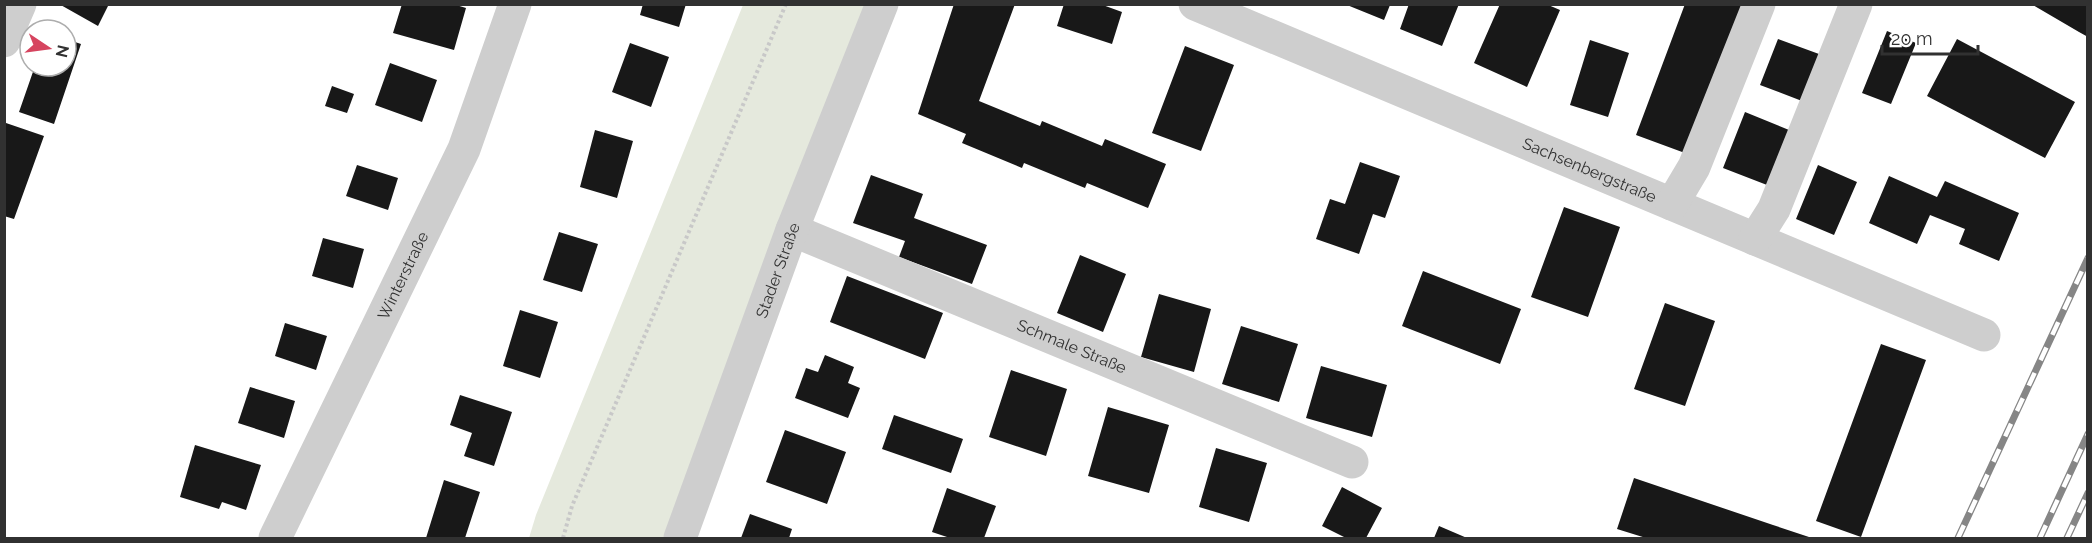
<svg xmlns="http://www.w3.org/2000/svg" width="2092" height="543" font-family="Raleway,sans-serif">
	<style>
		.green { fill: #e5e9dd }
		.building { fill: #181818 }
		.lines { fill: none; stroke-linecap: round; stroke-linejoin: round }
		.path { stroke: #c8c8c8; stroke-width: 4; stroke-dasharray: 3 3; stroke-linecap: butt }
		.minor { stroke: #cecece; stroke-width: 33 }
		.rail-casing { stroke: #868686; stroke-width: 7 }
		.rail { stroke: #fff; stroke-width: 4.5; stroke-dasharray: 14; stroke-linecap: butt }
		.labels { text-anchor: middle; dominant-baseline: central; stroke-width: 6; stroke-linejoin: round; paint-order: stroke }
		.street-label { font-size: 16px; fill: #313131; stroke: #fff }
	</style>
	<rect width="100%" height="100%" fill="#fff"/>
	<path class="green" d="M 743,5 L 870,5 L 670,538 L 529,538 L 536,515 Z"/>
	<path class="building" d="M 59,4 L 109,4 L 98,26 Z
		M 402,4 L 453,4 L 466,8 L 454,50 L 393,33 Z
		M 643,4 L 686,4 L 679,27 L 640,15 Z
		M 954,4 L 1015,4 L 979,101 L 1040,126 L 1042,121 L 1102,146 L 1105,139 L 1166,164 L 1148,208 L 1087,183 L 1085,188 L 1024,163 L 1022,168 L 962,143 L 966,134 L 918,114 Z
		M 1064,4 L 1100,4 L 1122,12 L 1112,44 L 1057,26 Z
		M 1409,4 L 1459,4 L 1442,46 L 1400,29 Z
		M 1500,4 L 1546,4 L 1560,10 L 1527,87 L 1474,63 Z
		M 1685,4 L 1749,4 L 1693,156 L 1636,135 Z
		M 2031,4 L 2088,4 L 2088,37 L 2079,32 Z
		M 1347,5 L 1390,5 L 1384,20 Z
		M 1887,31 L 1916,43 L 1891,104 L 1862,93 Z
		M 66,39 L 81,44 L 54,124 L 19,112 L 35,66 L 66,66 Z
		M 1778,39 L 1819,54 L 1802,101 L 1760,85 Z
		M 1957,39 L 2075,102 L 2045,158 L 1927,96 Z
		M 1590,40 L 1629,53 L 1608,117 L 1570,105 Z
		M 630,43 L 669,57 L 651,107 L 612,92 Z
		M 1185,46 L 1234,65 L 1201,151 L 1152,133 Z
		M 390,63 L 437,80 L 422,122 L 375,105 Z
		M 332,86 L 354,94 L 347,113 L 325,106 Z
		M 1745,112 L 1789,130 L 1767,185 L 1723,168 Z
		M 6,123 L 44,136 L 14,219 L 4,216 Z
		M 595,130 L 633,141 L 617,198 L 580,187 Z
		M 1360,162 L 1400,176 L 1385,218 L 1373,214 L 1359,254 L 1316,239 L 1330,199 L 1345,204 Z
		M 357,165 L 398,178 L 388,210 L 346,196 Z
		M 1818,165 L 1857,182 L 1834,235 L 1796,219 Z
		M 871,175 L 923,194 L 914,218 L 987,245 L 972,284 L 899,257 L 905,241 L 853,223 Z
		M 1889,176 L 1937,197 L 1945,181 L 2019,213 L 1999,261 L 1959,244 L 1965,229 L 1930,215 L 1917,244 L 1869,223 Z
		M 1564,207 L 1620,227 L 1588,317 L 1531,297 Z
		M 559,232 L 598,244 L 582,292 L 543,280 Z
		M 323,238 L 364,249 L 353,288 L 312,276 Z
		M 1080,255 L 1126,274 L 1103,332 L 1057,313 Z
		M 1423,271 L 1521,309 L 1500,364 L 1402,326 Z
		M 847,276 L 943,313 L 925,359 L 830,322 Z
		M 1159,294 L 1211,309 L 1194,372 L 1141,357 Z
		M 1665,303 L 1715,321 L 1685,406 L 1634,389 Z
		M 520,310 L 558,322 L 540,378 L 503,366 Z
		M 285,323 L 327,336 L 316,370 L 275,356 Z
		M 1241,326 L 1298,344 L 1279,402 L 1222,384 Z
		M 1881,344 L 1926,360 L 1861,537 L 1816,521 Z
		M 825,355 L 854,367 L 848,383 L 860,388 L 848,418 L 795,398 L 806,368 L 818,372 Z
		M 1321,366 L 1387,385 L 1372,437 L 1306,418 Z
		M 1011,370 L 1067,389 L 1046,456 L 989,437 Z
		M 250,387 L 295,401 L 284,438 L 238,423 Z
		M 460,395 L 512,412 L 494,466 L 464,456 L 472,433 L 450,425 Z
		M 1108,407 L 1169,425 L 1149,493 L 1088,476 Z
		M 894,415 L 963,439 L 951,473 L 882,449 Z
		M 785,430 L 846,452 L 827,504 L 766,482 Z
		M 195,445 L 261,465 L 246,510 L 222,502 L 219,509 L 180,497 Z
		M 1216,448 L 1267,463 L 1249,522 L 1199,507 Z
		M 1634,478 L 1773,525 L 1812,538 L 1646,538 L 1617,529 Z
		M 444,480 L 480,492 L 465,538 L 426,538 Z
		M 1342,487 L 1382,508 L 1366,538 L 1346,538 L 1322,526 Z
		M 947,488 L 996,506 L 984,538 L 950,538 L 932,532 Z
		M 750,514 L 792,529 L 789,538 L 741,538 Z
		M 1439,526 L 1467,538 L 1434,538 Z"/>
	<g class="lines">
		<path class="path" d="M 563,538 L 572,506 L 786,4"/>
		<g class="minor">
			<path id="s1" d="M 1195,4 L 1984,335"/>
			<path d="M 4,41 L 20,4"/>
			<path d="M 1672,204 L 1694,167 L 1759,4"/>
			<path id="s2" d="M 792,230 L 1352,462"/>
			<path d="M 1755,239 L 1774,209 L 1856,4"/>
			<path id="s3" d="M 275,538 L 464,149 L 515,4"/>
			<path id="s4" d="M 680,538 L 792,230 L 882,4"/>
		</g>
		<g class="rail-casing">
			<path id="rail" d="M 1958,538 L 2088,258
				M 2040,538 L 2088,434
				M 2067,538 L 2088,493"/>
		</g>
		<use href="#rail" class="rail"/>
	</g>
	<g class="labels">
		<g class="street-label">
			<text stroke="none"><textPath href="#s1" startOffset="428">Sachsenbergstraße</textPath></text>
			<text stroke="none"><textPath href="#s4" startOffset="285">Stader Straße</textPath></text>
			<text stroke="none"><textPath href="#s3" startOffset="292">Winterstraße</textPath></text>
			<text stroke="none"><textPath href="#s2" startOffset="303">Schmale Straße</textPath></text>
		</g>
	</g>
	<rect width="2092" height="543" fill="none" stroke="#313131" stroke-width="12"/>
	<g transform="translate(48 48) rotate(103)"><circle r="28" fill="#ffffff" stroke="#adadad" stroke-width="1.5"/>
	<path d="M0-4.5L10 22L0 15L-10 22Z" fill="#d6445f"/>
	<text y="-9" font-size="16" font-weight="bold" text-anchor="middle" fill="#313131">N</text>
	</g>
	<path d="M1882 45v9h96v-9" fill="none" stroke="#313131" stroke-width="3"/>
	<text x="1891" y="45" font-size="18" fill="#313131" stroke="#ffffff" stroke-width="4.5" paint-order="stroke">20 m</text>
</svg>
